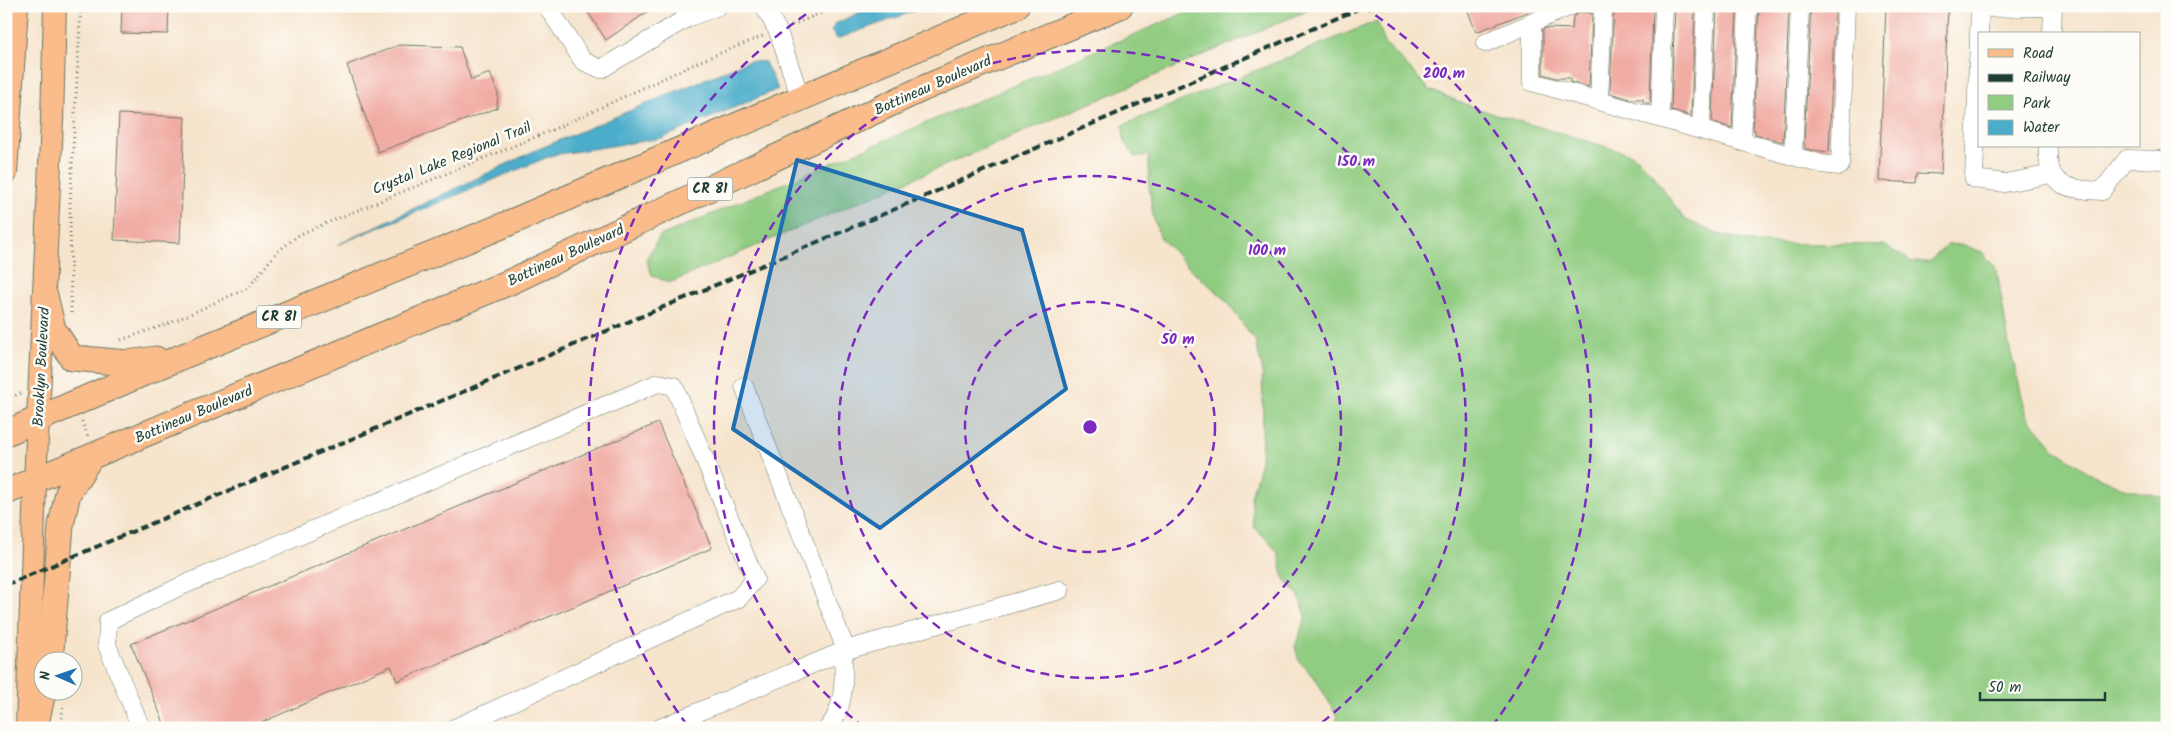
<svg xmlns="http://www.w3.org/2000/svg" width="2173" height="734" font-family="Kalam,sans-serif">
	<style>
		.green { fill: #90cc81; stroke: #58845a }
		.water { fill: #4badca; stroke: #35757f }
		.building { fill: #f0aba2 }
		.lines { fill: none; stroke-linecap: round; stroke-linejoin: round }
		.minor-casing { stroke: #6a7769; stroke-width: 19 }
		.major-casing { stroke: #6a7769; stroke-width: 24 }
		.highway-casing { stroke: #6a7769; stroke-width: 27 }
		.path { stroke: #6a7769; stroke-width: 3; stroke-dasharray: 1 4; stroke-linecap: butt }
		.minor { stroke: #fff; stroke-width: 18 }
		.major { stroke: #f9bc8a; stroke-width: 22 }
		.highway { stroke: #f9bc8a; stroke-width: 25 }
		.rail { stroke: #1f3d34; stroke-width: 4; stroke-dasharray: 8 4; stroke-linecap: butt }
		.marked { fill: #1f6fb2; fill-opacity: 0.2; stroke: #1f6fb2; stroke-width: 4; stroke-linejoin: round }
		.ring { fill: none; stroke: #7b2cbf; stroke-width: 2.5; stroke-dasharray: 9 6 }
		.labels { text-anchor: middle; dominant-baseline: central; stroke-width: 5; stroke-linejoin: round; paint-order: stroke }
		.shield { fill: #fdfcf7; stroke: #62766e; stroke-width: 1 }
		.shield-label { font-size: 14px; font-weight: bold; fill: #1f3d34 }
		.street-label { font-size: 15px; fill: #1f3d34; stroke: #fdfcf7 }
		.centre { fill: #7b2cbf; stroke: #fdfcf7; stroke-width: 2.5 }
		.ring-label { font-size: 15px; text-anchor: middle; font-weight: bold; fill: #7b2cbf; stroke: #fdfcf7; stroke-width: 5; stroke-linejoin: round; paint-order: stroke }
	</style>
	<rect width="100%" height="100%" fill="#fdfcf7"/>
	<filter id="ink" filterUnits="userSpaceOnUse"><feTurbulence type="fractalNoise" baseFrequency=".02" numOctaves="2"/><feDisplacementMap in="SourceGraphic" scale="10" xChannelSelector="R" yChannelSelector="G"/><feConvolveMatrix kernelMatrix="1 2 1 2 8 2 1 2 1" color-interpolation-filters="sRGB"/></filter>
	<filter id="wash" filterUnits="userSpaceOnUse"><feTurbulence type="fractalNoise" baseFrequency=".0096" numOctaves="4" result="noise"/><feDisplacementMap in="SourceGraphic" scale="20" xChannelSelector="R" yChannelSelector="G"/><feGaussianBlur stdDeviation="1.12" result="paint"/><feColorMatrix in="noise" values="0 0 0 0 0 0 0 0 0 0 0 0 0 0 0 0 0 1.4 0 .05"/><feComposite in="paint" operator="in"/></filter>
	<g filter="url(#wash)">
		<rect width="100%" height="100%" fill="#f6e4cc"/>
		<path class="green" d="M 1201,6 L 1318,6 L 669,283 L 652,275 L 646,259 L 660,236 Z
			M 1377,21 L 1385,43 L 1430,90 L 1475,108 L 1634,155 L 1651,172 L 1684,219 L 1717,234 L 1757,243 L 1884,245 L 1912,262 L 1929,262 L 1947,245 L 1961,244 L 1982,252 L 1997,270 L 2009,345 L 2027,416 L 2055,449 L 2089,473 L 2123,488 L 2167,498 L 2167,728 L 1338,728 L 1336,714 L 1315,678 L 1299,661 L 1295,647 L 1306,616 L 1299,596 L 1284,579 L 1278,553 L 1268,540 L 1254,528 L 1251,497 L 1261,461 L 1263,413 L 1262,367 L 1255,340 L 1223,297 L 1191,270 L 1160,237 L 1153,216 L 1149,185 L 1149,155 L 1135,157 L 1124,140 L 1123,125 Z"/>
		<path class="water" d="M 873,6 L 928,6 L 837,39 L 831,31 L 835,24 Z
			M 748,61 L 765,62 L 778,89 L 663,138 L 553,155 L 337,245 L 536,150 Z"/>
		<g id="blocks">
			<path class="building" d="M 122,6 L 169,6 L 168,34 L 121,33 Z
				M 584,6 L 656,6 L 606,40 Z
				M 1466,6 L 1541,6 L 1541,7 L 1476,32 Z
				M 1614,6 L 1653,6 L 1650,104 L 1643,102 L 1643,99 L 1630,99 L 1610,93 Z
				M 1675,6 L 1695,6 L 1691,116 L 1671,110 Z
				M 1717,6 L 1737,6 L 1732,128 L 1713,122 L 1712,118 Z
				M 1759,6 L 1789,6 L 1783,142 L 1755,134 L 1755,130 L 1753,130 Z
				M 1811,6 L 1835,6 L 1829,152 L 1805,149 L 1804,143 Z
				M 1886,6 L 1948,6 L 1941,174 L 1918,173 L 1917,183 L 1879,181 Z
				M 1580,12 L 1592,13 L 1589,87 L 1570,82 L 1570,78 L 1556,78 L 1543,74 L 1543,29 L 1548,28 L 1572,29 L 1573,17 Z
				M 399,45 L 460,47 L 471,80 L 490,73 L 498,94 L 497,108 L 378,152 L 347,65 Z
				M 119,114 L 185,117 L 180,243 L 114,240 Z
				M 658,423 L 712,548 L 397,681 L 391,666 L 249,728 L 166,728 L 131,644 Z"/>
		</g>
	</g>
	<g filter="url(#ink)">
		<use href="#blocks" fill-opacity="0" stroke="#6a7769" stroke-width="1"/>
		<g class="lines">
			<g class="minor-casing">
				<path id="minor" d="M 547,6 L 583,61 L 601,69 L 687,18 L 718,6
					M 764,6 L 778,31 L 800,97
					M 1532,23 L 1532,82 L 1821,164 L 1840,166 L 1846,6
					M 2052,34 L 2053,6
					M 1485,43 L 1571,6
					M 1599,101 L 1603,6
					M 1660,118 L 1664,6
					M 1701,130 L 1706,6
					M 1742,142 L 1748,6
					M 2048,146 C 2046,187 2066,189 2102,191 L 2127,159 L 2167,160
					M 1793,156 L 1800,6
					M 2052,174 L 2005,183 L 1974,179 L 1980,8 L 2053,7
					M 744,386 L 846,650
					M 141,728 L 107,645 L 108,621 L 179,587 L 658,383 L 674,386 L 755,579 L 739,598 L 455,728
					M 660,728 L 846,650 L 1060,590
					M 828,728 C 846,708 844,676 843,651"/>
			</g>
			<g class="major-casing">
				<path id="major" d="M 6,173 L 17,6
					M 27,728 L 35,482 L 52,121 L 55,6"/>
			</g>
			<g class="highway-casing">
				<path id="highway" d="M 45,296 L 53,329 L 72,358 L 127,363 L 156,359
					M 6,433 L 181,357 L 502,226 L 1016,6
					M 6,492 L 510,282 L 924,88 L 1120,6
					M 50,662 L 61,525 L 68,493 L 90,458
					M 35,728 L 43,692"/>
			</g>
			<path class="path" d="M 792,25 L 838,6
				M 71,313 L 70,205 L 81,6
				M 121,340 L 170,323 L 248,288 L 277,252 L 300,234 L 550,131 L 703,60 L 763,36
				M 6,399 L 21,393
				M 82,421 L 88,437
				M 61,728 L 63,703"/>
			<use href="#minor" class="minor"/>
			<use href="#major" class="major"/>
			<use href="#highway" class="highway"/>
			<path class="rail" d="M 6,585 L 893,210 L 1365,6"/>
		</g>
	</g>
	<path class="marked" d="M 797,160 L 1022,230 L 1066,389 L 880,528 L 733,429 Z"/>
	<g class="ring">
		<circle cx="1090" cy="427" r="125"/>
		<circle cx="1090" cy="427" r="251"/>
		<path d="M864 727A376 376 0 1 1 1316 727"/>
		<path d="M687 725A501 501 0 0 1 817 7M1363 7A501 501 0 0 1 1493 725"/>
	</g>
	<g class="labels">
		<g class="shield">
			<rect x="687.5" y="177.5" width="45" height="23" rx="4"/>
			<rect x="256.5" y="305.5" width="45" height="23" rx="4"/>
		</g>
		<g class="shield-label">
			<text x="710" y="189">CR 81</text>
			<text x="279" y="317">CR 81</text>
		</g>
		<g class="street-label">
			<text transform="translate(933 86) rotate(-24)">Bottineau Boulevard</text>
			<text transform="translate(452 159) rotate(-22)">Crystal Lake Regional Trail</text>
			<text transform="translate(566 256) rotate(-25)">Bottineau Boulevard</text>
			<text transform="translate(42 367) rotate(-87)">Brooklyn Boulevard</text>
			<text transform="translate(194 415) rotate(-23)">Bottineau Boulevard</text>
		</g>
	</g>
	<circle cx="1090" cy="427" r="8" class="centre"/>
	<g class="ring-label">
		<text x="1444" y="78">200 m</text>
		<text x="1356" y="166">150 m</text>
		<text x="1267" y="255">100 m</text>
		<text x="1178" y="344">50 m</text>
	</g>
	<rect width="2173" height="734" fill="none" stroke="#fdfcf7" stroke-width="25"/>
	<rect x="1978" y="32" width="162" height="115" fill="#fdfcf7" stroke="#a4b0a9"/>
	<rect x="1988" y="49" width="25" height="8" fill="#f9bc8a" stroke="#a4b0a9"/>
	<text x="2023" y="58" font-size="15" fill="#1f3d34">Road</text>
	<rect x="1988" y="74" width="25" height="8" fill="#1f3d34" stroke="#a4b0a9"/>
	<text x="2023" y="82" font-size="15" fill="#1f3d34">Railway</text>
	<rect x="1988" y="95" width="25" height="15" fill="#90cc81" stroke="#a4b0a9"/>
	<text x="2023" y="108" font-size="15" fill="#1f3d34">Park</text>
	<rect x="1988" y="120" width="25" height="15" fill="#4badca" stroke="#a4b0a9"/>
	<text x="2023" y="132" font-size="15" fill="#1f3d34">Water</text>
	<g transform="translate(58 676) rotate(272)"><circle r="24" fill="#fdfcf7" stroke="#a4b0a9"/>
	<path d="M0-4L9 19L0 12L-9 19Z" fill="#1f6fb2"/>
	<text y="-8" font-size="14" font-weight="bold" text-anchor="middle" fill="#1f3d34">N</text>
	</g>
	<path d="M1980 692v8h125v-8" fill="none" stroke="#1f3d34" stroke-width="2.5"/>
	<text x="1988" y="692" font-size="15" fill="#1f3d34" stroke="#fdfcf7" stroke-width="4" paint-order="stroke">50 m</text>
</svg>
